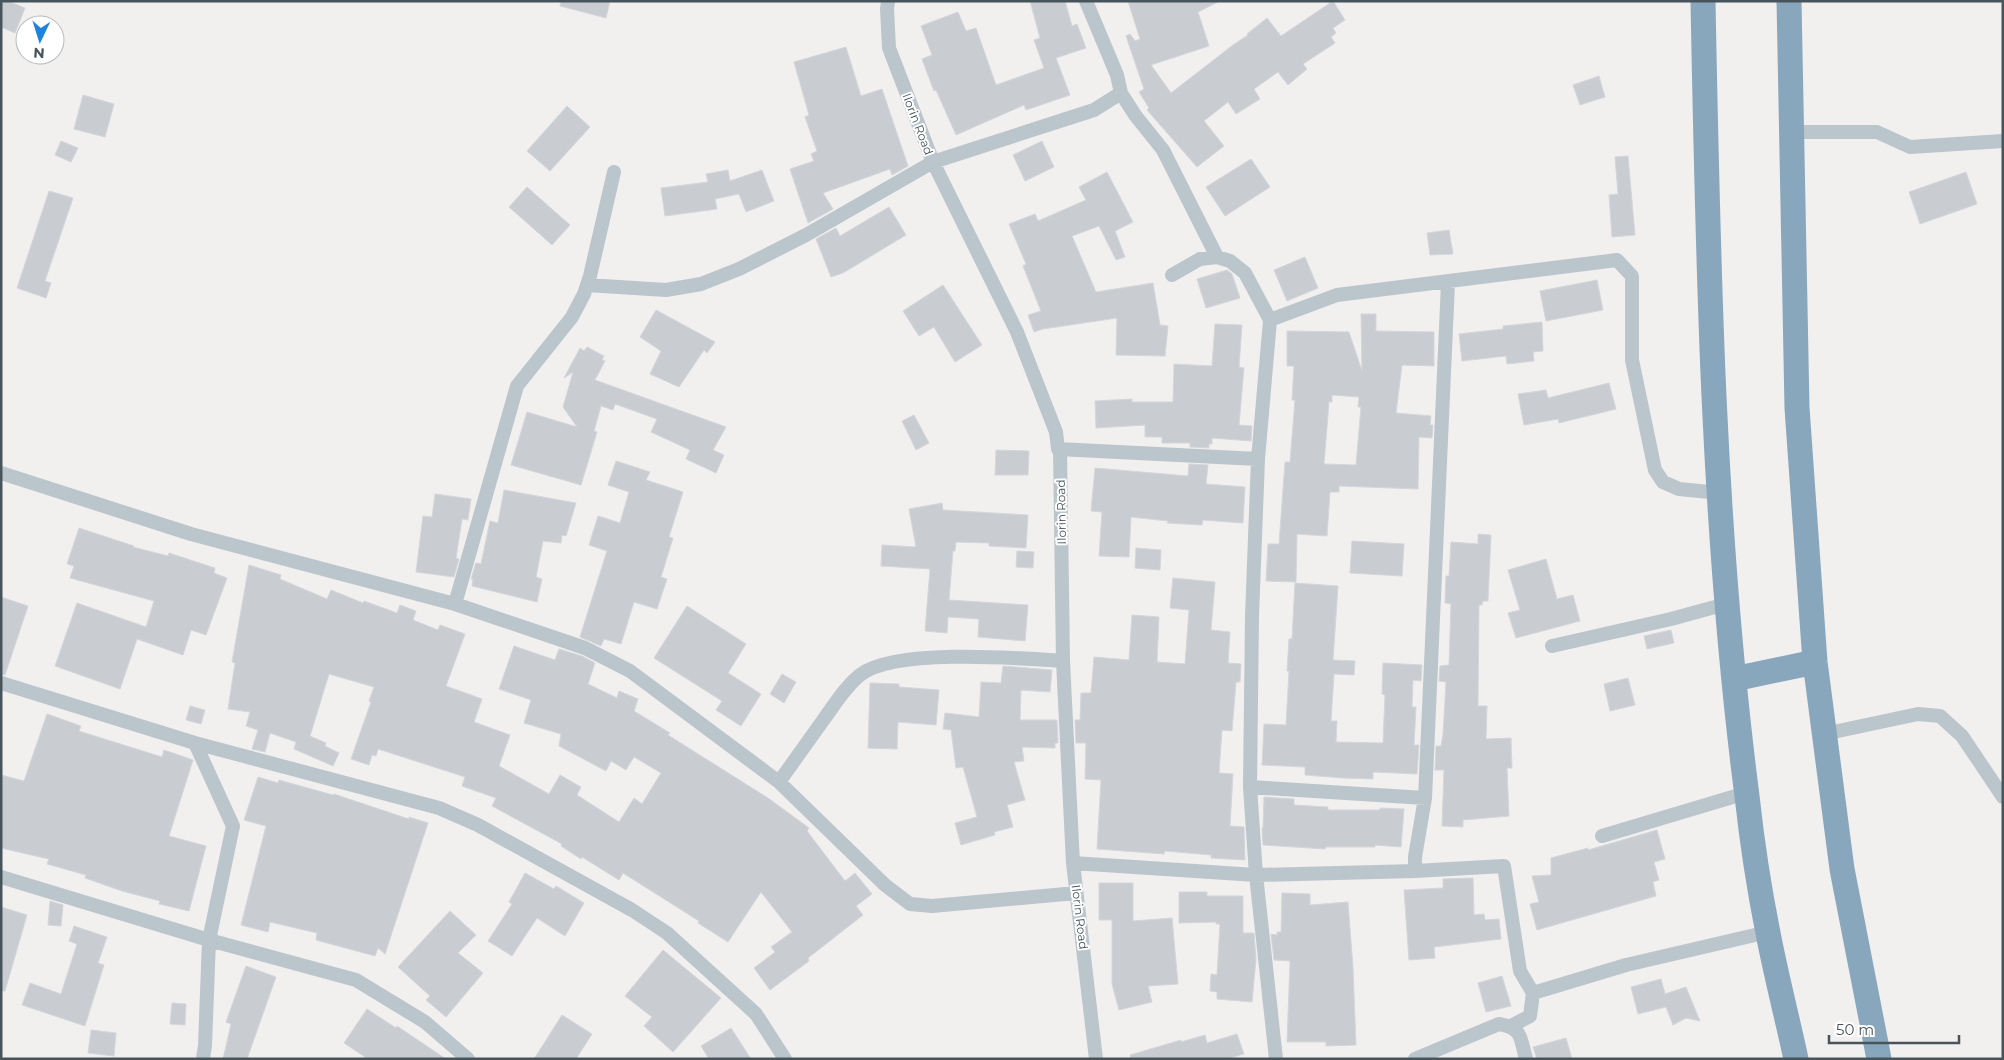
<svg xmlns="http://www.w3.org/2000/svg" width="2004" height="1060" font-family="Montserrat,sans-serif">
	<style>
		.building { fill: #c9cdd2; stroke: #d3d6db; fill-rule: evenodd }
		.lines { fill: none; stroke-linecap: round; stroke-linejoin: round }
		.minor { stroke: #bbc5cc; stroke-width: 14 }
		.motorway { stroke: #88a7bd; stroke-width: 25 }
		.labels { text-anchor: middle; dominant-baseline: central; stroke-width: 4; stroke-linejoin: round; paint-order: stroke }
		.street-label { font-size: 12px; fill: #47545c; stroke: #fff }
	</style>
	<rect width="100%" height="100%" fill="#f2efef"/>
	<path class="building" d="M 1,1 L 8,1 L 25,8 L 15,33 L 1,27 Z
		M 561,1 L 610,1 L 606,18 L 560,6 Z
		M 1030,1 L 1065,1 L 1072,26 L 1077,24 L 1086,48 L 1056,58 L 1070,95 L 1026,110 L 1024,105 L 956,135 L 936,90 L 934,91 L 922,59 L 932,55 L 921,26 L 958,12 L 966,31 L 976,28 L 996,85 L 1044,68 L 1034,40 L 1040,38 Z
		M 1128,1 L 1220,1 L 1198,12 L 1209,46 L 1151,65 L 1171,93 L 1233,45 L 1248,35 L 1247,34 L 1267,18 L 1281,36 L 1333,1 L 1345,20 L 1333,28 L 1336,33 L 1331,37 L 1335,43 L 1303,64 L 1307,69 L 1288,85 L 1278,72 L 1254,89 L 1260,99 L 1236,114 L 1228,102 L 1204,121 L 1224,146 L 1197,167 L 1147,110 L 1149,108 L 1139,92 L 1144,89 L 1126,36 L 1130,34 L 1135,41 L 1140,39 Z
		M 846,47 L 861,96 L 882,89 L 908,166 L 892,175 L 890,169 L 823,193 L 833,209 L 808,223 L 790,169 L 814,161 L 811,154 L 817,151 L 805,117 L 809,115 L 794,62 Z
		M 1599,76 L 1605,97 L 1580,105 L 1573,85 Z
		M 83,95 L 114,104 L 105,137 L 74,129 Z
		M 567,106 L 590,127 L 550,171 L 527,151 Z
		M 61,141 L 78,148 L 71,162 L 55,155 Z
		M 1042,141 L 1054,167 L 1025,181 L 1013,155 Z
		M 1628,156 L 1635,235 L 1612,237 L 1609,195 L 1618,194 L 1615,157 Z
		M 1251,159 L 1270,187 L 1225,216 L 1206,187 Z
		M 728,170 L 730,181 L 762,170 L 774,201 L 746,212 L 739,194 L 715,199 L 717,209 L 665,216 L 661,188 L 708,182 L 706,174 Z
		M 1107,172 L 1133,222 L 1115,231 L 1125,257 L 1116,260 L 1099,226 L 1072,236 L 1096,292 L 1153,283 L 1160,325 L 1168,326 L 1165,356 L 1116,355 L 1117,318 L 1043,329 L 1034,332 L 1028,315 L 1041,311 L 1023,266 L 1026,264 L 1009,224 L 1035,214 L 1038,221 L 1086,200 L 1079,187 Z
		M 1966,172 L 1977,204 L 1920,224 L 1909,192 Z
		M 527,187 L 570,225 L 552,245 L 509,207 Z
		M 49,191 L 73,198 L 45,281 L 51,283 L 46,298 L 17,288 Z
		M 889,207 L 906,235 L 843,273 L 831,277 L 816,239 L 836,228 L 840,236 Z
		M 1449,230 L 1453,254 L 1430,255 L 1427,233 Z
		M 1305,257 L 1318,288 L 1287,301 L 1274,270 Z
		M 1227,270 L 1232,274 L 1240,298 L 1206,308 L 1197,279 Z
		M 1597,280 L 1603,310 L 1546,321 L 1540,291 Z
		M 943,285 L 982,345 L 955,362 L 934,327 L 919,336 L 903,311 Z
		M 656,310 L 715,342 L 707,353 L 704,350 L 679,387 L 650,374 L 661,351 L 640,337 Z
		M 1361,314 L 1376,314 L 1376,331 L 1434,332 L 1434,366 L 1402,365 L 1396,413 L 1431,416 L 1430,425 L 1433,425 L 1432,438 L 1419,437 L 1418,489 L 1339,486 L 1339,492 L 1330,492 L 1327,536 L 1297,534 L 1296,582 L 1266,581 L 1268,544 L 1279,544 L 1285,462 L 1290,462 L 1295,400 L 1292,400 L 1294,366 L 1287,366 L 1287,331 L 1349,332 L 1362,371 ZM 1332,395 L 1359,397 L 1358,407 L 1361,407 L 1356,465 L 1324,464 L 1329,402 L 1332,402 Z
		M 1542,322 L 1543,351 L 1533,352 L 1534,361 L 1507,364 L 1506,356 L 1462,361 L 1459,334 L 1503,329 L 1503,326 Z
		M 1215,324 L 1242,325 L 1239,367 L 1244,368 L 1239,425 L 1252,426 L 1251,441 L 1212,438 L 1212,444 L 1209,444 L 1209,448 L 1190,447 L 1190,443 L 1162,443 L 1162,437 L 1145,437 L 1145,425 L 1096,428 L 1095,401 L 1132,399 L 1132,402 L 1173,402 L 1174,364 L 1212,366 Z
		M 587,347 L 604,356 L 602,360 L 605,361 L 595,380 L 726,427 L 713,450 L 724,455 L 716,473 L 686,459 L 690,450 L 651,432 L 657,419 L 615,404 L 613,410 L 601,406 L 594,431 L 597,432 L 581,485 L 511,465 L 527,412 L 577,427 L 563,407 L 573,372 L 564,378 L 580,348 L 584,351 Z
		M 1609,383 L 1616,409 L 1559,423 L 1558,419 L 1524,425 L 1518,394 L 1546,390 L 1548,398 Z
		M 914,415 L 929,443 L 916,450 L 902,421 Z
		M 996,450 L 1029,451 L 1028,475 L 995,475 Z
		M 616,461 L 650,472 L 646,480 L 683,492 L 669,537 L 673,538 L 661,577 L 667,579 L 657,609 L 634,602 L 621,644 L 604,639 L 601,646 L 580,637 L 607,551 L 589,545 L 598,516 L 620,523 L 629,492 L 608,485 Z
		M 1189,464 L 1208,465 L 1206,484 L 1245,487 L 1243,523 L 1203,520 L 1202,525 L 1167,523 L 1168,521 L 1131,517 L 1129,557 L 1099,556 L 1102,512 L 1091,511 L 1095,468 L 1188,476 Z
		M 504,490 L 576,503 L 566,536 L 562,535 L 561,543 L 543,541 L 536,577 L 542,579 L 537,602 L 472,586 L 473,579 L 471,579 L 476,563 L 481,564 L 490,521 L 498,523 Z
		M 435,494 L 471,499 L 468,520 L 462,519 L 456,558 L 459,559 L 454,577 L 416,572 L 423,516 L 432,517 Z
		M 942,503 L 943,510 L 1028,515 L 1026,548 L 989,546 L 989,543 L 956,542 L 955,551 L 953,551 L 949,600 L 1028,605 L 1025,641 L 978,637 L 979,619 L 948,617 L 947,633 L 925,631 L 930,569 L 881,566 L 882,545 L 916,547 L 909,509 Z
		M 79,528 L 134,546 L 133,547 L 168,556 L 169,553 L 215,568 L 214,573 L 227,578 L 206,635 L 191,630 L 183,655 L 137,639 L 120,689 L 55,666 L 77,603 L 146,627 L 154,601 L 70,578 L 74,566 L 67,564 Z
		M 1478,534 L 1491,535 L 1488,601 L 1483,601 L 1482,605 L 1479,605 L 1478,706 L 1487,706 L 1486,739 L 1511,738 L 1512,768 L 1507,768 L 1509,816 L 1463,820 L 1463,827 L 1442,826 L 1444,770 L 1435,770 L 1436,746 L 1441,746 L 1443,735 L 1446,682 L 1439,681 L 1440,666 L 1449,665 L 1451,604 L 1445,603 L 1446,576 L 1449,576 L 1451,542 L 1478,544 Z
		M 1352,541 L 1404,544 L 1402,576 L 1350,573 Z
		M 1136,548 L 1161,550 L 1160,570 L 1135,568 Z
		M 1017,551 L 1034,552 L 1033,568 L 1016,567 Z
		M 1546,559 L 1557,599 L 1573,595 L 1580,621 L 1516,638 L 1508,613 L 1520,610 L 1508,570 Z
		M 249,565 L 281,575 L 280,579 L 327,599 L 331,590 L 363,603 L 364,601 L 397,613 L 400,605 L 416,611 L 413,620 L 438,630 L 440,625 L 465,634 L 446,686 L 482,699 L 474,722 L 510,735 L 499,766 L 549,794 L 560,775 L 581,787 L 577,795 L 619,822 L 634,798 L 642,804 L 661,773 L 634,757 L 626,770 L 611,761 L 606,771 L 559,746 L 561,734 L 524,723 L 531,700 L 499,689 L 514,646 L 555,660 L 559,649 L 582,656 L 595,663 L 588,684 L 617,698 L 619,691 L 638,699 L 634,711 L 670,733 L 668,735 L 768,798 L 809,828 L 807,831 L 845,881 L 855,873 L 872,894 L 856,906 L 863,915 L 808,958 L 809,961 L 770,990 L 754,968 L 775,952 L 771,947 L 792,932 L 761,892 L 728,942 L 698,923 L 699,921 L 623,873 L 619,880 L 582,857 L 581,859 L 561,846 L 562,844 L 492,806 L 496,798 L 462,786 L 465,777 L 378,749 L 376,756 L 372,755 L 369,765 L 351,759 L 371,702 L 369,701 L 374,687 L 329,674 L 310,736 L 326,743 L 325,746 L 339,753 L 333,766 L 294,749 L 296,742 L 270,733 L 265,752 L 252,749 L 258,730 L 246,726 L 250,712 L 228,709 L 235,663 L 232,662 Z
		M 1173,578 L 1215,582 L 1211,630 L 1230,632 L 1228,663 L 1241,664 L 1240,682 L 1236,682 L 1232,731 L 1222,730 L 1219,773 L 1233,774 L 1230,826 L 1244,827 L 1245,860 L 1211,858 L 1211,855 L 1165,851 L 1164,854 L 1097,849 L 1101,780 L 1085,779 L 1086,743 L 1076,743 L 1075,720 L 1080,720 L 1081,693 L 1091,693 L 1094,657 L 1129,660 L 1132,615 L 1159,617 L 1157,662 L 1185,664 L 1189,610 L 1170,608 Z
		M 1295,583 L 1338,586 L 1333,660 L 1355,661 L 1354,675 L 1334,674 L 1331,721 L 1337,721 L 1336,742 L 1383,743 L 1385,695 L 1382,694 L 1383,663 L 1422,665 L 1421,681 L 1413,680 L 1412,707 L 1416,707 L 1414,745 L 1419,745 L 1417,774 L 1373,772 L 1373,779 L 1343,778 L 1305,775 L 1305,767 L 1262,765 L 1264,724 L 1286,725 L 1289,671 L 1287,671 L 1289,639 L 1292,639 Z
		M 1,597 L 28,606 L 5,675 L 1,674 Z
		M 687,606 L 746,644 L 728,673 L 761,694 L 741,726 L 716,710 L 722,701 L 654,658 Z
		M 1671,630 L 1674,643 L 1647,649 L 1644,636 Z
		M 1003,666 L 1052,670 L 1050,692 L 1021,690 L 1020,720 L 1057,720 L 1058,743 L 1055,743 L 1055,748 L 1022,747 L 1024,761 L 1014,762 L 1025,800 L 1007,805 L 1013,827 L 994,832 L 995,835 L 961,845 L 955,823 L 977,817 L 963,767 L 956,768 L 951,730 L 943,729 L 945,713 L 979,717 L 981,682 L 1001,683 Z
		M 782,674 L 796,682 L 784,703 L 770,694 Z
		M 1628,678 L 1635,705 L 1610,711 L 1604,684 Z
		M 870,683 L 899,684 L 899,687 L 939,690 L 936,725 L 898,722 L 897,749 L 868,748 Z
		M 190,706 L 205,710 L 201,724 L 186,720 Z
		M 47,714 L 81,726 L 79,731 L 162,757 L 164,750 L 193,760 L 169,836 L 206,846 L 189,911 L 159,904 L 160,901 L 122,891 L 85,878 L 86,875 L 47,864 L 49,859 L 1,848 L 1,775 L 24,781 Z
		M 258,777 L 278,783 L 279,780 L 333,795 L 334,794 L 409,819 L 409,817 L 428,823 L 385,954 L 378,948 L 375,956 L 316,940 L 317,933 L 270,922 L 268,932 L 241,925 L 266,826 L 244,820 Z
		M 1264,797 L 1294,799 L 1294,805 L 1328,807 L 1328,810 L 1380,810 L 1380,808 L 1404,809 L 1401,847 L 1375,845 L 1375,847 L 1326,847 L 1325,849 L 1263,845 L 1262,828 L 1263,828 Z
		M 1657,830 L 1665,859 L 1654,862 L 1659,880 L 1653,882 L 1656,896 L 1537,930 L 1530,904 L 1539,902 L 1532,876 L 1551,875 L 1551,858 L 1588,848 L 1588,850 Z
		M 525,873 L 554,889 L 556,886 L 584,903 L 565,936 L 537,918 L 512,956 L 488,941 L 512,904 L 509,902 Z
		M 1473,878 L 1474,915 L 1484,914 L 1485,920 L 1499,919 L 1501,939 L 1434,947 L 1435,958 L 1409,960 L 1404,890 L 1443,888 L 1443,879 Z
		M 1099,883 L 1133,883 L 1133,921 L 1172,918 L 1178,984 L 1148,986 L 1152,1002 L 1119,1010 L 1112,984 L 1112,920 L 1099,920 Z
		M 1179,892 L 1207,892 L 1207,896 L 1243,896 L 1243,933 L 1254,933 L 1256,959 L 1252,1002 L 1217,999 L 1217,992 L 1210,991 L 1211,974 L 1217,975 L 1220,924 L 1216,924 L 1216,922 L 1179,923 Z
		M 1282,893 L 1310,894 L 1310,905 L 1348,902 L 1353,968 L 1356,1045 L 1326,1046 L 1326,1042 L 1287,1042 L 1290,961 L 1274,960 L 1271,934 L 1277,935 L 1277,932 L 1281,932 Z
		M 50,901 L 63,905 L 61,926 L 48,925 Z
		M 1,907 L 27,915 L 5,991 L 1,991 Z
		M 450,911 L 476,935 L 458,953 L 483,973 L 446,1017 L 426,1000 L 430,996 L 398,967 Z
		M 74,926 L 107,937 L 98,963 L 104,965 L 85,1026 L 22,1005 L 30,983 L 61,994 L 77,944 L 69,941 Z
		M 663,950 L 721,998 L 673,1052 L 644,1026 L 652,1017 L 625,996 Z
		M 246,966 L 276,977 L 247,1059 L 223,1059 L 231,1024 L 226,1022 Z
		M 1502,976 L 1511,1006 L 1486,1012 L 1478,983 Z
		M 1661,979 L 1665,994 L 1686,987 L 1700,1021 L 1686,1018 L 1673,1025 L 1666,1007 L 1638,1014 L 1631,987 Z
		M 172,1003 L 186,1004 L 185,1025 L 170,1024 Z
		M 367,1009 L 396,1028 L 397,1026 L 446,1059 L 368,1059 L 344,1043 Z
		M 562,1015 L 592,1034 L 576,1059 L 534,1059 Z
		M 731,1028 L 751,1059 L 709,1059 L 701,1046 Z
		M 91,1030 L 116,1033 L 114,1056 L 88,1053 Z
		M 1237,1034 L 1244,1054 L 1226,1059 L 1131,1059 L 1130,1055 L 1181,1040 L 1181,1042 L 1205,1035 L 1207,1043 Z
		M 1566,1038 L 1572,1059 L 1537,1059 L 1533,1047 Z"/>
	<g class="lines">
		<path class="minor" d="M 888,1 L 887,9 L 889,48 L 933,162 L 1017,332 L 1056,432 L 1058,449 L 1060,450 L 1063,661 L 1073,863 L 1096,1059
			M 1086,1 L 1117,75 L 1121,93 L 1135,115 L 1163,150 L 1217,257
			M 1790,132 L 1877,132 L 1910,147 L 2003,141
			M 1172,275 L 1200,259 L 1217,257 L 1230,261 L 1245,273 L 1270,320 L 1258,459 L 1252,616 L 1250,787 L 1256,875 L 1276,1059
			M 587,285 L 666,290 L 701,284 L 739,269 L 806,235 L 933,162 L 1094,110 L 1121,93
			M 1270,320 L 1337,295 L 1617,260 L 1632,276 L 1632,360 L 1655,470 L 1663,482 L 1679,489 L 1720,493
			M 1058,449 L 1258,459
			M 1,473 L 191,534 L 455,604 L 585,648 L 630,671 L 779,782 L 885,885 L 910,904 L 932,906 L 1076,893
			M 455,604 L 517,386 L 572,317 L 584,294 L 590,276 L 614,172
			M 1552,646 L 1671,619 L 1726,604
			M 1,683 L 195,743 L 439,808 L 478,825 L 632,910 L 667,933 L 756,1014 L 785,1059
			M 1824,734 L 1918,714 L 1940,716 L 1962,736 L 2003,797
			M 195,743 L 233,826 L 209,940 L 205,1045 L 203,1059
			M 779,782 C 794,761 809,740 824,719 C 835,704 845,687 860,675 C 894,648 1019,658 1063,661
			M 1250,787 L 1425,798
			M 1602,836 L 1746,793
			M 1073,863 L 1256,875 L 1415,871 L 1504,866 L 1520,971 L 1533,993
			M 1415,871 L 1415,857 L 1425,798 L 1448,283
			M 1,877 L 209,940 L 356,980 L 425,1022 L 468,1059
			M 1511,1026 L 1530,1016 L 1533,993 L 1626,965 L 1768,932
			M 1415,1059 L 1499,1024 C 1523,1028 1520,1038 1526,1059"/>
		<path class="motorway" d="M 1703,1 C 1708,266 1713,533 1747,796 C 1752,842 1759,888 1768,933 C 1776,975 1787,1017 1796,1059
			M 1789,1 L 1797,408 L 1815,662 L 1842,869 L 1879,1059
			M 1734,679 L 1815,662"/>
	</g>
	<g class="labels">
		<g class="street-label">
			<text transform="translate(918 124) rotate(69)">Ilorin Road</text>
			<text transform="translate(1061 512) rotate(-91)">Ilorin Road</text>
			<text transform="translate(1080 917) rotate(83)">Ilorin Road</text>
		</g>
	</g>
	<rect width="2004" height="1060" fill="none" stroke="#47545c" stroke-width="5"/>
	<g transform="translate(40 40) rotate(184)"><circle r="24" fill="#ffffff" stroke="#b5bbbe"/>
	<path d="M0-4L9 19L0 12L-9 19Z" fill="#1c83df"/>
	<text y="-8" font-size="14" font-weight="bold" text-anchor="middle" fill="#47545c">N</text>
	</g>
	<path d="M1829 1035v8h130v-8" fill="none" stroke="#47545c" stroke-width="2.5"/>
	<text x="1836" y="1035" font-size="15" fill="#47545c" stroke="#ffffff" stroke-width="4" paint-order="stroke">50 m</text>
</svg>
